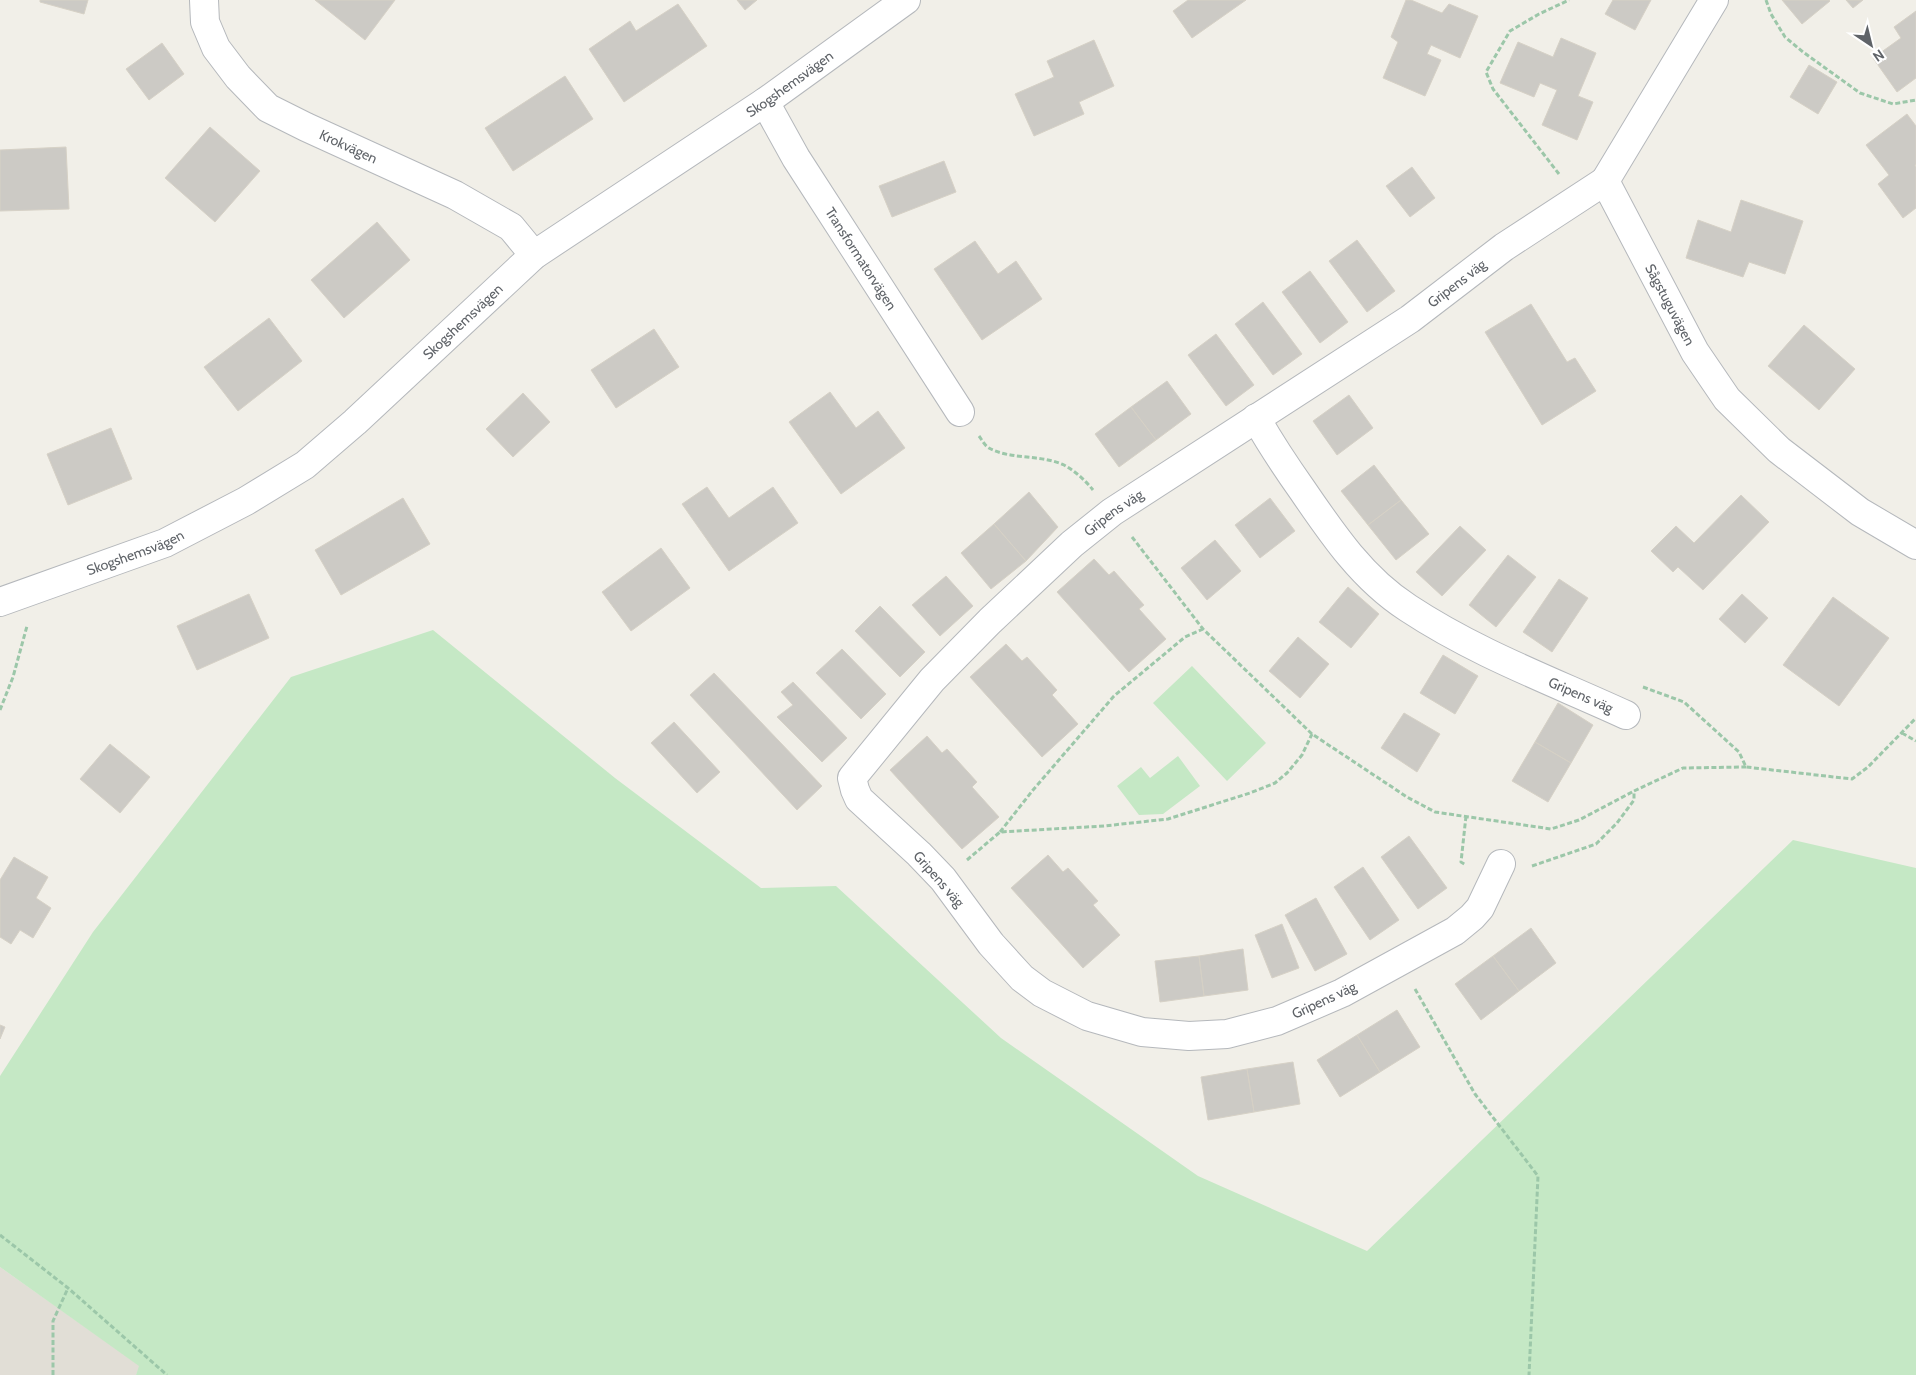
<svg xmlns="http://www.w3.org/2000/svg" width="1916" height="1375" font-family="Cabin,sans-serif">
	<style>
		.education { fill: #e1ded6 }
		.green { fill: #c5e8c5 }
		.building { fill: #cccac5; stroke: #d6d1c6 }
		.lines { fill: none; stroke-linecap: round; stroke-linejoin: round }
		.minor-casing { stroke: #b5b8bc; stroke-width: 30 }
		.path { stroke: #9cc7a9; stroke-width: 3; stroke-dasharray: 5 2.5; stroke-linecap: butt }
		.minor { stroke: #fff; stroke-width: 28 }
		.labels { text-anchor: middle; dominant-baseline: central; stroke-width: 5; stroke-linejoin: round; paint-order: stroke }
		.street-label { font-size: 14px; fill: #5f6368; stroke: #fff }
	</style>
	<rect width="100%" height="100%" fill="#f1efe8"/>
	<path class="education" d="M 0,1267 L 140,1366 L 136,1375 L 0,1375 Z"/>
	<path class="green" d="M 433,630 L 615,778 L 761,888 L 836,886 L 1001,1038 L 1198,1176 L 1367,1251 L 1793,840 L 1916,868 L 1916,1375 L 136,1375 L 139,1366 L 0,1267 L 0,1076 L 93,932 L 291,677 Z
		M 1192,666 L 1266,743 L 1227,781 L 1153,703 Z
		M 1178,756 L 1200,786 L 1163,814 L 1139,815 L 1117,786 L 1141,767 L 1150,778 Z"/>
	<path class="building" d="M 40,0 L 88,0 L 84,14 L 40,2 Z
		M 315,0 L 395,0 L 365,40 Z
		M 737,0 L 757,0 L 745,10 Z
		M 1188,0 L 1246,0 L 1192,38 L 1173,11 Z
		M 1406,0 L 1411,0 L 1442,13 L 1449,4 L 1478,16 L 1460,58 L 1431,45 L 1427,54 L 1441,60 L 1425,96 L 1383,78 L 1398,42 L 1391,37 Z
		M 1613,0 L 1651,0 L 1635,30 L 1605,14 Z
		M 1782,0 L 1829,0 L 1830,1 L 1802,24 Z
		M 1846,0 L 1863,0 L 1853,8 Z
		M 678,4 L 707,46 L 624,102 L 589,49 L 630,21 L 636,31 Z
		M 1916,11 L 1916,78 L 1897,92 L 1873,58 L 1901,38 L 1894,27 Z
		M 1561,38 L 1596,53 L 1578,96 L 1593,102 L 1577,140 L 1542,125 L 1557,90 L 1540,83 L 1534,97 L 1500,83 L 1518,42 L 1553,57 Z
		M 1094,40 L 1114,86 L 1079,102 L 1084,114 L 1034,136 L 1015,94 L 1054,77 L 1047,61 Z
		M 162,43 L 184,74 L 149,100 L 126,69 Z
		M 1809,65 L 1837,82 L 1818,114 L 1790,97 Z
		M 565,76 L 593,119 L 513,171 L 485,128 Z
		M 1907,114 L 1916,126 L 1916,164 L 1915,165 L 1916,167 L 1916,208 L 1903,218 L 1878,184 L 1889,175 L 1866,145 Z
		M 210,127 L 260,171 L 215,222 L 165,178 Z
		M 66,147 L 69,209 L 0,211 L 0,150 Z
		M 944,161 L 956,192 L 892,217 L 879,186 Z
		M 1412,167 L 1435,198 L 1410,217 L 1386,186 Z
		M 1741,200 L 1803,221 L 1785,274 L 1749,262 L 1743,277 L 1686,258 L 1698,220 L 1731,232 Z
		M 377,222 L 410,260 L 344,318 L 311,280 Z
		M 1357,240 L 1395,291 L 1367,312 L 1329,261 Z
		M 975,241 L 998,274 L 1016,261 L 1042,299 L 982,340 L 934,269 Z
		M 1310,271 L 1348,322 L 1320,343 L 1282,292 Z
		M 1263,302 L 1302,354 L 1273,375 L 1235,324 Z
		M 1531,304 L 1567,362 L 1575,358 L 1596,391 L 1542,425 L 1485,332 Z
		M 269,318 L 302,361 L 238,411 L 204,367 Z
		M 1804,325 L 1855,369 L 1819,410 L 1768,366 Z
		M 654,329 L 679,367 L 616,408 L 591,370 Z
		M 1216,334 L 1254,385 L 1226,406 L 1188,355 Z
		M 1167,381 L 1191,414 L 1156,440 L 1131,407 Z
		M 830,392 L 856,428 L 878,411 L 905,448 L 841,494 L 789,422 Z
		M 523,393 L 550,422 L 513,457 L 486,429 Z
		M 1349,395 L 1373,428 L 1337,455 L 1313,421 Z
		M 1131,407 L 1156,440 L 1119,467 L 1095,434 Z
		M 111,428 L 132,479 L 68,505 L 47,454 Z
		M 1374,465 L 1401,500 L 1368,525 L 1341,491 Z
		M 707,487 L 729,518 L 773,487 L 798,523 L 729,571 L 682,504 Z
		M 1029,492 L 1058,527 L 1026,561 L 994,524 Z
		M 1741,495 L 1769,522 L 1703,590 L 1678,567 L 1673,572 L 1651,551 L 1676,526 L 1694,543 Z
		M 403,498 L 430,544 L 341,595 L 315,550 Z
		M 1270,498 L 1295,531 L 1260,558 L 1235,525 Z
		M 1401,500 L 1429,534 L 1396,560 L 1368,525 Z
		M 994,524 L 1026,561 L 991,589 L 961,553 Z
		M 1460,526 L 1486,550 L 1442,596 L 1416,572 Z
		M 1215,540 L 1241,571 L 1207,600 L 1181,568 Z
		M 661,548 L 690,588 L 631,631 L 602,592 Z
		M 1508,555 L 1536,577 L 1496,627 L 1469,605 Z
		M 1094,559 L 1109,575 L 1114,571 L 1144,605 L 1139,609 L 1166,639 L 1129,672 L 1057,592 Z
		M 946,576 L 973,606 L 940,636 L 912,605 Z
		M 1559,579 L 1588,598 L 1552,652 L 1523,632 Z
		M 1348,587 L 1379,614 L 1351,648 L 1319,622 Z
		M 249,594 L 269,638 L 197,670 L 177,626 Z
		M 1742,594 L 1768,618 L 1745,643 L 1719,619 Z
		M 1833,597 L 1889,638 L 1839,706 L 1783,665 Z
		M 880,606 L 925,652 L 900,677 L 855,631 Z
		M 1298,637 L 1329,664 L 1300,698 L 1269,671 Z
		M 1006,644 L 1022,661 L 1027,657 L 1057,690 L 1052,695 L 1078,724 L 1042,757 L 970,677 Z
		M 842,649 L 886,694 L 861,719 L 816,673 Z
		M 1443,655 L 1478,676 L 1455,714 L 1420,693 Z
		M 714,673 L 822,786 L 797,810 L 690,695 Z
		M 793,682 L 847,738 L 822,762 L 777,717 L 793,705 L 781,692 Z
		M 1558,703 L 1593,725 L 1571,763 L 1535,742 Z
		M 1404,713 L 1440,734 L 1417,772 L 1381,748 Z
		M 674,722 L 720,772 L 697,793 L 651,743 Z
		M 927,736 L 942,753 L 947,749 L 977,782 L 972,787 L 999,817 L 962,849 L 890,770 Z
		M 1535,742 L 1571,763 L 1548,802 L 1512,781 Z
		M 110,744 L 150,777 L 120,813 L 80,779 Z
		M 1409,836 L 1447,888 L 1418,909 L 1381,857 Z
		M 1048,855 L 1063,872 L 1068,868 L 1098,901 L 1093,905 L 1120,935 L 1083,968 L 1011,888 Z
		M 14,857 L 48,877 L 36,898 L 51,908 L 33,938 L 20,930 L 11,944 L 0,937 L 0,880 Z
		M 1363,867 L 1399,920 L 1370,940 L 1334,887 Z
		M 1316,898 L 1347,954 L 1315,971 L 1285,915 Z
		M 1282,924 L 1299,968 L 1272,978 L 1255,935 Z
		M 1531,928 L 1556,963 L 1519,991 L 1493,956 Z
		M 1243,949 L 1248,990 L 1204,996 L 1199,956 Z
		M 1199,956 L 1204,996 L 1160,1002 L 1155,961 Z
		M 1493,956 L 1519,991 L 1481,1020 L 1455,984 Z
		M 1397,1010 L 1420,1047 L 1380,1072 L 1357,1035 Z
		M 0,1025 L 5,1027 L 0,1039 Z
		M 1357,1035 L 1380,1072 L 1340,1097 L 1317,1060 Z
		M 1293,1062 L 1300,1104 L 1254,1112 L 1247,1069 Z
		M 1247,1069 L 1254,1112 L 1208,1120 L 1201,1077 Z"/>
	<g class="lines">
		<g class="minor-casing">
			<g id="minor">
				<path id="s1" d="M 204,0 L 205,22 L 216,48 L 238,77 L 268,108 L 306,127 L 455,195 L 511,227 L 534,255"/>
				<path id="s2" d="M 1714,0 L 1605,181 L 1695,352 L 1727,399 L 1779,450 L 1860,512 L 1916,545"/>
				<path id="s3" d="M 765,102 L 796,158 L 960,412"/>
				<path id="s4" d="M 1256,418 C 1270,443 1286,467 1303,491 C 1333,535 1363,579 1408,608 C 1476,653 1552,681 1626,715"/>
				<path id="s5" d="M 0,602 L 165,543 L 246,501 L 305,465 L 355,422 L 534,255 L 765,102 L 906,0"/>
				<path id="s6" d="M 1501,864 L 1480,908 L 1472,917 L 1455,931 L 1342,993 L 1277,1021 L 1227,1034 L 1189,1036 L 1142,1032 L 1087,1016 L 1042,993 L 1022,978 L 991,944 L 943,879 L 919,854 L 859,799 L 855,790 L 852,778 L 932,680 L 990,621 L 1072,544 L 1112,512 L 1410,319 L 1504,247 L 1605,181"/>
			</g>
		</g>
		<path class="path" d="M 1766,0 L 1771,14 L 1785,37 L 1803,52 L 1860,93 L 1893,104 L 1916,100
			M 1559,174 L 1493,89 L 1486,72 L 1510,31 L 1539,14 L 1569,0
			M 979,436 C 982,440 985,446 989,448 C 1010,460 1040,454 1064,465 C 1075,471 1085,480 1093,490
			M 1132,537 L 1203,629 L 1312,734 L 1407,797 L 1435,812 L 1551,829 L 1579,820 L 1634,791
			M 1643,687 L 1684,702 L 1739,752 L 1746,767 L 1852,779 L 1868,767 L 1916,718
			M 0,710 L 13,677 L 27,626
			M 1902,733 L 1916,741
			M 1466,816 L 1461,862 L 1466,865
			M 1000,832 L 1033,790 L 1114,696 L 1185,637 L 1203,629
			M 967,860 L 1000,832 L 1104,826 L 1168,819 L 1250,793 L 1275,783 L 1287,773 L 1302,755 L 1312,734
			M 1532,866 L 1596,844 L 1617,823 L 1634,800 L 1634,791 L 1683,768 L 1746,767
			M 1415,989 L 1475,1094 L 1538,1176 L 1529,1375
			M 0,1235 L 68,1288 L 167,1375
			M 53,1375 L 53,1321 L 68,1288"/>
		<use href="#minor" class="minor"/>
	</g>
	<g class="labels">
		<g class="street-label">
			<text stroke="none"><textPath href="#s5" startOffset="954">Skogshemsvägen</textPath></text>
			<text stroke="none"><textPath href="#s1" startOffset="219">Krokvägen</textPath></text>
			<text stroke="none"><textPath href="#s3" startOffset="184">Transformatorvägen</textPath></text>
			<text stroke="none"><textPath href="#s6" startOffset="1604">Gripens väg</textPath></text>
			<text stroke="none"><textPath href="#s2" startOffset="351">Sågstuguvägen</textPath></text>
			<text stroke="none"><textPath href="#s5" startOffset="549">Skogshemsvägen</textPath></text>
			<text stroke="none"><textPath href="#s6" startOffset="1191">Gripens väg</textPath></text>
			<text stroke="none"><textPath href="#s5" startOffset="144">Skogshemsvägen</textPath></text>
			<text stroke="none"><textPath href="#s4" startOffset="439">Gripens väg</textPath></text>
			<text transform="translate(939 879) rotate(49)">Gripens väg</text>
			<text transform="translate(1324 1000) rotate(-25)">Gripens väg</text>
		</g>
	</g>
	<g transform="translate(1871 45) rotate(145)" stroke="#ffffff" stroke-width="4" paint-order="stroke">
	<path d="M0-4L9 19L0 12L-9 19Z" fill="#5f6368"/>
	<text y="-8" font-size="14" font-weight="bold" text-anchor="middle" fill="#5f6368">N</text>
	</g>
</svg>
